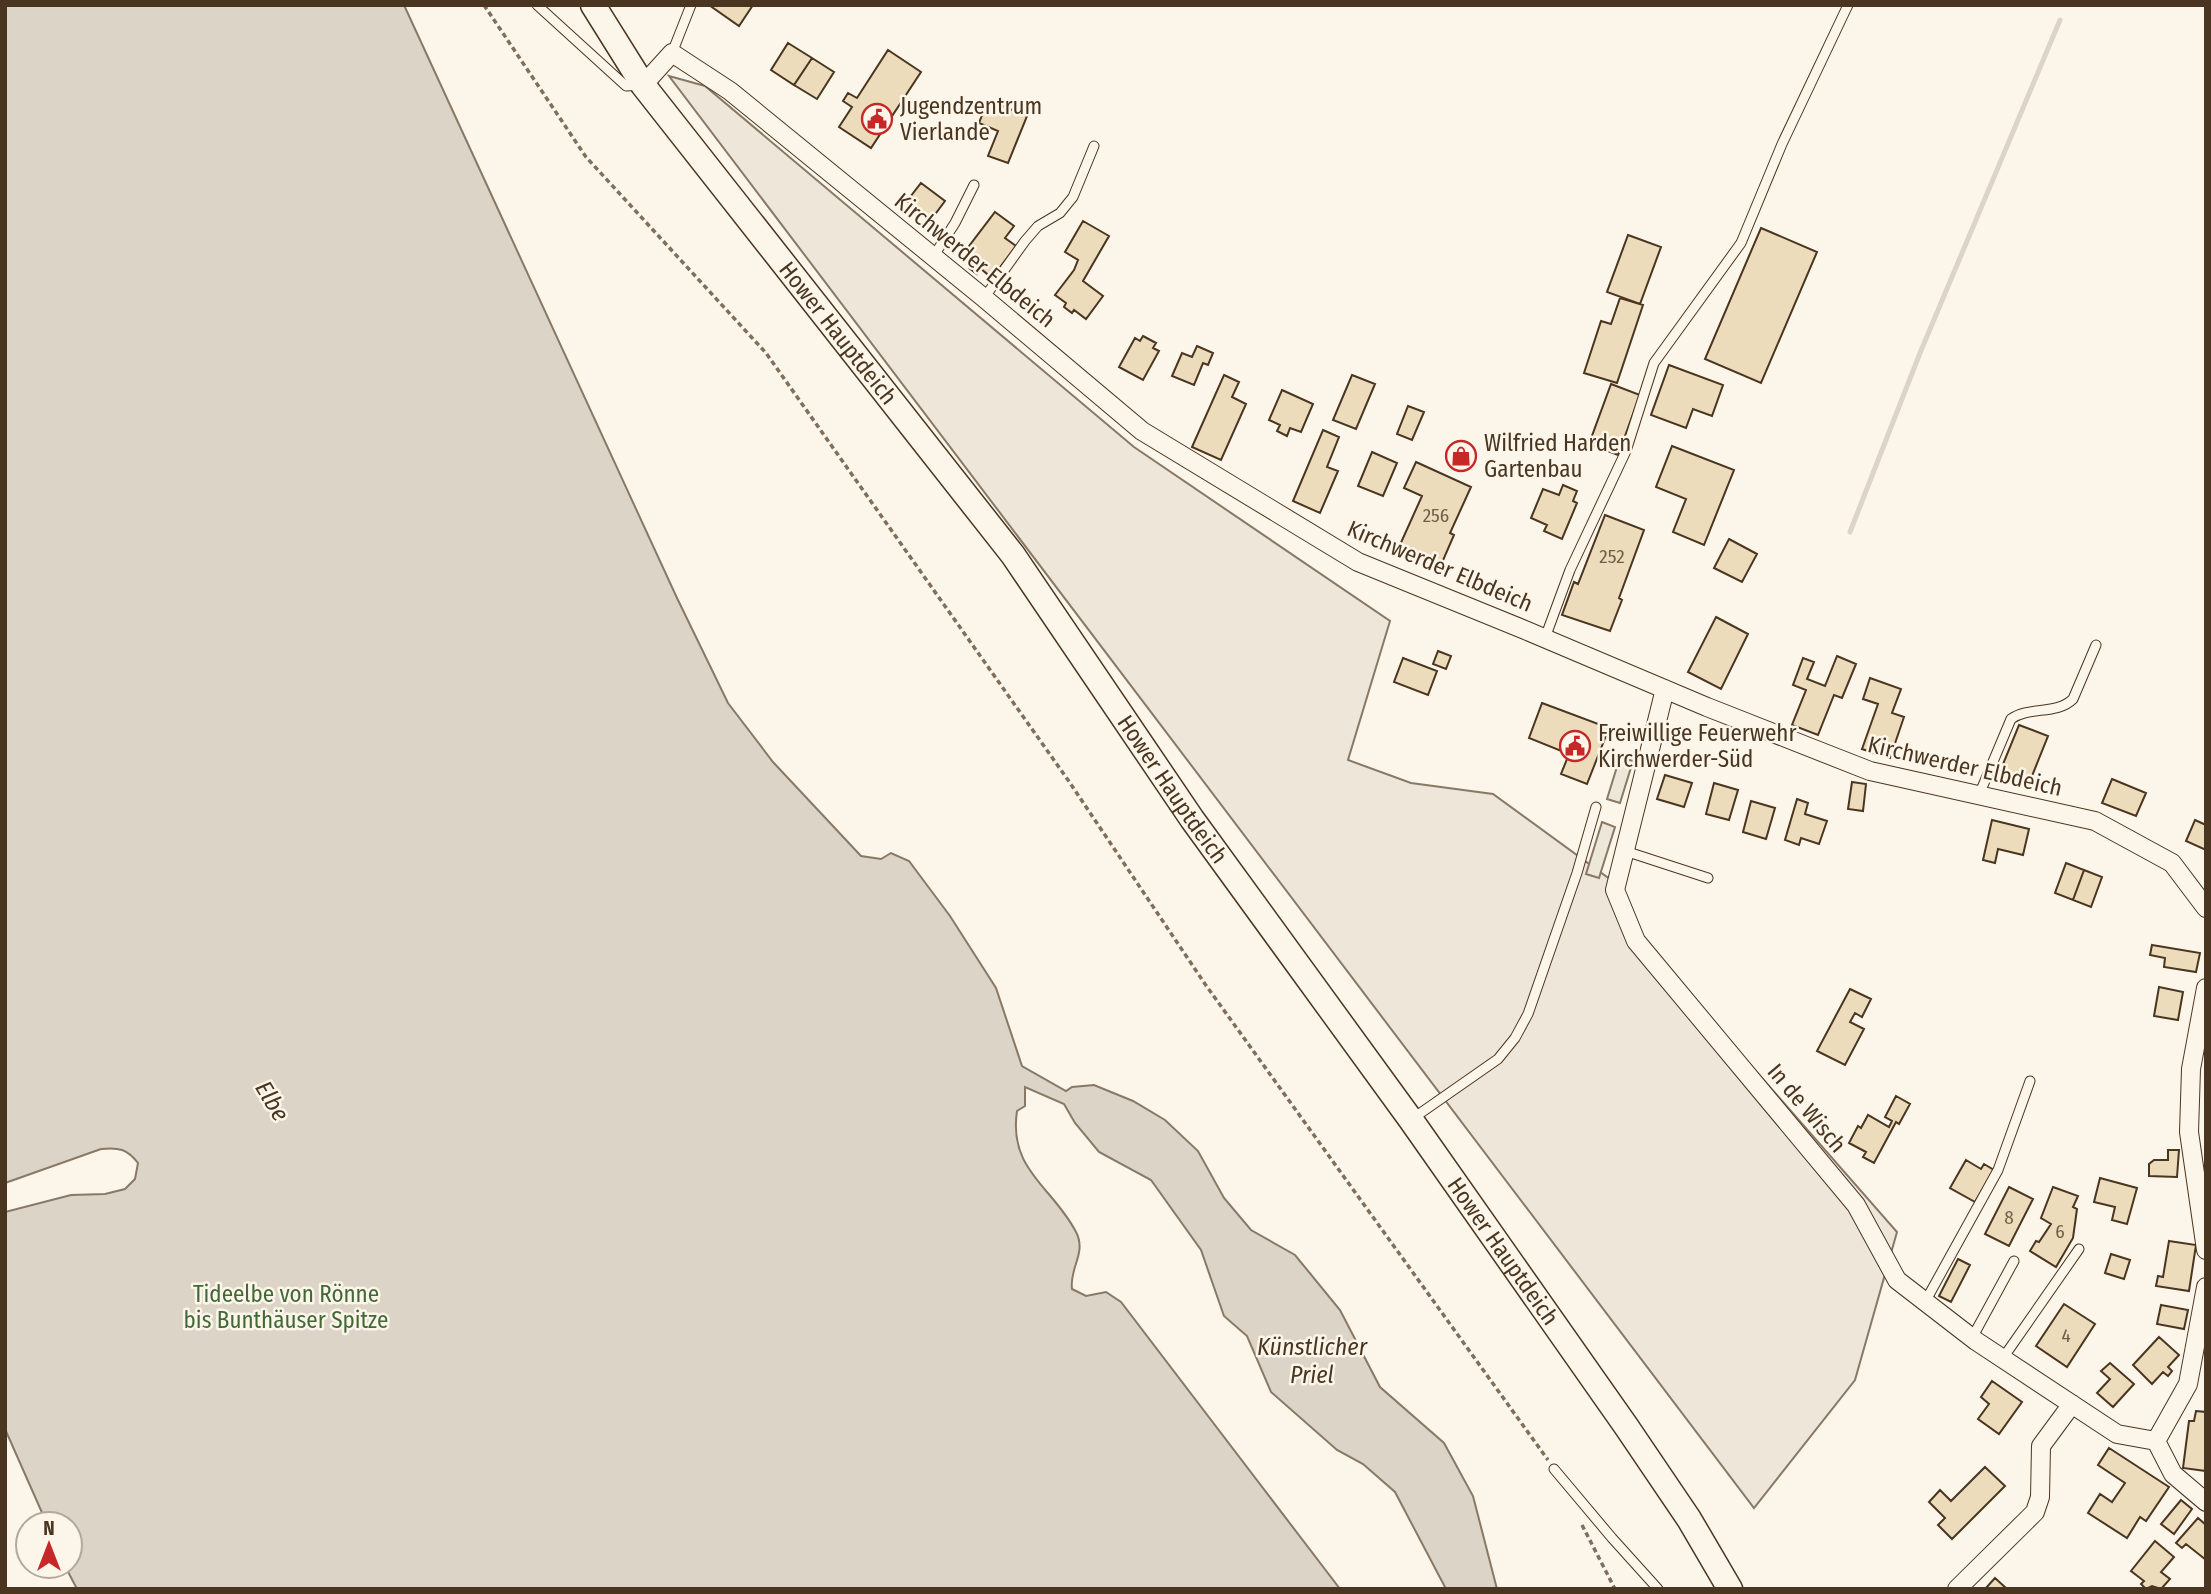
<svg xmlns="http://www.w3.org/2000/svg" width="2211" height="1594" font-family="'Fira Sans Condensed',sans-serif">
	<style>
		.green { fill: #ede6d9; stroke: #887966; stroke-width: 2 }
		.parking { fill: #ede7d9; stroke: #887966; stroke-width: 2 }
		.water { fill: #dcd4c6; stroke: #887966; stroke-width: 2 }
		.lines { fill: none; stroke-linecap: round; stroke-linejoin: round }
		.stream { stroke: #dcd4c6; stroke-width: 5 }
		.building { fill: #ecdcbc; stroke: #4a3520; stroke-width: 2 }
		.lane-casing { stroke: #4a3520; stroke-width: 11 }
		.street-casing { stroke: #4a3520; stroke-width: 20 }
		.secondary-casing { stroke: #4a3520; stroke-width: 27 }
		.path { stroke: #7f6f5c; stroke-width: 3.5; stroke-dasharray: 5 3.5; stroke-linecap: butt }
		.lane { stroke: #fbf6e9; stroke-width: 9 }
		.street { stroke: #fbf6e9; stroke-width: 18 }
		.secondary { stroke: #fbf6e9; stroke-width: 24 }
		.labels { text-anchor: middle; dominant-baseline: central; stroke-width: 5; stroke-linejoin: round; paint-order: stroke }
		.number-label { font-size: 19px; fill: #725f47 }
		.poi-label { font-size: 23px; fill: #4a3520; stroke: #fbf6e9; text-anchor: start }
		.street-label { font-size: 23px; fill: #4a3520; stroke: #fbf6e9 }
		.park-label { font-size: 23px; fill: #436837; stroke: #fbf6e9 }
		.water-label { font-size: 24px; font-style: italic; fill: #4a3520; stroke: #fbf6e9 }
	</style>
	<rect width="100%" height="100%" fill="#fbf6e9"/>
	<path class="green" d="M 669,76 L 705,86 L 1134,447 L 1390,621 L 1348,760 L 1411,783 L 1493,794 L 1611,880 L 1640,939 L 1897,1232 L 1855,1380 L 1754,1508 Z"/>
	<path class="parking" d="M 1620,757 L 1633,761 L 1620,803 L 1607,799 Z
		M 1602,822 L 1615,827 L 1599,878 L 1586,874 Z"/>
	<path class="water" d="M 5,5 L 404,5 L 677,598 L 728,703 L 773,762 L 861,856 L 881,859 L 891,853 L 909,861 L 950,916 L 996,988 L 1022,1066 L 1066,1091 L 1072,1087 L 1094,1085 L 1133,1101 L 1165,1120 L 1198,1151 L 1224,1198 L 1251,1230 L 1295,1255 L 1340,1310 L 1380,1387 L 1444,1443 L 1473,1496 L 1497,1589 L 1446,1589 L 1395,1492 L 1363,1464 L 1337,1450 L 1271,1392 L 1247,1336 L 1224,1316 L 1201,1250 L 1151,1180 L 1099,1152 L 1075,1123 L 1064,1104 L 1025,1087 L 1025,1106 L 1017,1111 C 1008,1170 1053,1187 1076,1232 C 1087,1253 1069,1268 1072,1289 L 1086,1296 L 1106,1292 L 1121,1302 L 1340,1589 L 77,1589 L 65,1566 L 70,1566 L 70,1524 L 47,1524 L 5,1429 L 5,1212 L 71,1195 L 105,1194 L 125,1189 L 135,1179 L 138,1163 C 127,1149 119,1147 101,1149 L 5,1183 Z"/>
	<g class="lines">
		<path class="stream" d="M 1850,532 L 1920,353 L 2060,20"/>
	</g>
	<path class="building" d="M 709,5 L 753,5 L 739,26 Z
		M 788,43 L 812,58 L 794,85 L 771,70 Z
		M 888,50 L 921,72 L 871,148 L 839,127 L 852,107 L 843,101 L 848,93 L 857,98 Z
		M 812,58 L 834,72 L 817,99 L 794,85 Z
		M 988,100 L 1027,116 L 1008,163 L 988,156 L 998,131 L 979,123 Z
		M 921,183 L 945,201 L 930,221 L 920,213 L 918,217 L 912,212 L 915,208 L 907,201 Z
		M 995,212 L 1014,226 L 1005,238 L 1016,246 L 992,278 L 981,269 L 977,274 L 969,268 L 973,261 L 963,254 Z
		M 1083,221 L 1109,236 L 1083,281 L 1103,296 L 1086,319 L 1074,310 L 1072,313 L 1064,307 L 1066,303 L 1055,295 L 1074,270 L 1078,260 L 1065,252 Z
		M 1761,228 L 1817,252 L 1761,383 L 1705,359 Z
		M 1628,235 L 1661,247 L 1640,304 L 1607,292 Z
		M 1620,298 L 1643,305 L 1617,383 L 1584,373 L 1601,321 L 1611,324 Z
		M 1143,336 L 1156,343 L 1153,348 L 1159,351 L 1143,380 L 1119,367 L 1135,338 L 1140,341 Z
		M 1197,346 L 1213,353 L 1208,365 L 1203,363 L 1194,385 L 1172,376 L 1182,353 L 1192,357 Z
		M 1669,365 L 1723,385 L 1712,416 L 1693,409 L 1686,428 L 1651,415 Z
		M 1224,375 L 1239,382 L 1232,397 L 1246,404 L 1221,460 L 1192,447 Z
		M 1352,375 L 1375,384 L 1356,429 L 1333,420 Z
		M 1611,384 L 1640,395 L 1618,455 L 1589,444 Z
		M 1282,390 L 1313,404 L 1301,432 L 1290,428 L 1287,436 L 1277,431 L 1280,425 L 1269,420 Z
		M 1408,406 L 1424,412 L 1412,440 L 1397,434 Z
		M 1323,430 L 1339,437 L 1327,467 L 1338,471 L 1320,513 L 1293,501 Z
		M 1672,446 L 1734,470 L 1704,545 L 1673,532 L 1686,499 L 1656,487 Z
		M 1372,452 L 1397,463 L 1383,496 L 1358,486 Z
		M 1416,462 L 1471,487 L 1450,533 L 1454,535 L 1441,565 L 1399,547 L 1422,496 L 1404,488 Z
		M 1563,485 L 1577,491 L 1573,501 L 1577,503 L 1562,539 L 1544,531 L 1547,525 L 1531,518 L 1543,489 L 1559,495 Z
		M 1605,515 L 1644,530 L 1619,598 L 1622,600 L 1610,631 L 1562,615 L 1574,582 L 1578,584 Z
		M 1729,539 L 1757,554 L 1742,582 L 1714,568 Z
		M 1716,617 L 1748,634 L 1721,689 L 1688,672 Z
		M 1438,651 L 1451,656 L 1446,669 L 1433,664 Z
		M 1837,656 L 1856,664 L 1842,698 L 1834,695 L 1818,735 L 1792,725 L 1806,690 L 1793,685 L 1803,658 L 1814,662 L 1807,679 L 1825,686 Z
		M 1403,658 L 1437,671 L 1428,695 L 1394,682 Z
		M 1870,678 L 1901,689 L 1892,713 L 1904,717 L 1890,758 L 1862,749 L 1878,704 L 1863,699 Z
		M 1542,703 L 1609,728 L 1587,784 L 1561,774 L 1569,754 L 1529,738 Z
		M 2019,725 L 2048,736 L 2028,786 L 1999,774 Z
		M 1665,775 L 1692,783 L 1684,807 L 1657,799 Z
		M 2112,779 L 2146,793 L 2136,816 L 2102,803 Z
		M 1852,782 L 1866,784 L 1863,811 L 1848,809 Z
		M 1714,783 L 1738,790 L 1729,820 L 1706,814 Z
		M 1797,799 L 1808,803 L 1805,814 L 1827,821 L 1819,844 L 1801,838 L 1799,845 L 1785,840 Z
		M 1751,801 L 1775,808 L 1766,839 L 1743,832 Z
		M 1992,820 L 2029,829 L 2023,855 L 1998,849 L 1995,863 L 1983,860 Z
		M 2195,820 L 2206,825 L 2206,850 L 2186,841 Z
		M 2066,863 L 2084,870 L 2073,900 L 2055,893 Z
		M 2084,870 L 2102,877 L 2091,907 L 2073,900 Z
		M 2152,945 L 2200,953 L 2196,972 L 2164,967 L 2165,958 L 2150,955 Z
		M 2159,987 L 2183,992 L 2178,1020 L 2154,1016 Z
		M 1850,989 L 1871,999 L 1862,1017 L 1855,1013 L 1850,1022 L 1864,1029 L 1845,1065 L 1817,1051 Z
		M 1896,1096 L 1910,1104 L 1899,1124 L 1896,1122 L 1874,1163 L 1863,1157 L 1866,1152 L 1849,1143 L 1858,1126 L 1861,1128 L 1868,1115 L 1889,1127 L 1892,1121 L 1885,1117 Z
		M 2168,1150 L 2179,1150 L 2177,1177 L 2149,1176 L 2149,1164 L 2154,1160 L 2168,1160 Z
		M 1966,1160 L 1981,1169 L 1984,1164 L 1994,1170 L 1975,1202 L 1950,1188 Z
		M 2100,1178 L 2137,1188 L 2127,1224 L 2112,1220 L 2115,1207 L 2094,1202 Z
		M 2009,1187 L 2033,1199 L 2009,1246 L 1985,1234 Z
		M 2053,1187 L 2078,1196 L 2073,1207 L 2077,1209 L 2073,1238 L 2056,1267 L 2030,1251 L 2036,1241 L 2039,1242 L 2051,1224 L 2041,1218 Z
		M 2169,1241 L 2196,1245 L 2189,1291 L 2156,1286 L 2158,1276 L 2163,1277 Z
		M 2111,1254 L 2130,1260 L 2124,1279 L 2105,1273 Z
		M 1958,1259 L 1970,1265 L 1951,1302 L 1939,1296 Z
		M 2064,1304 L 2095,1324 L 2067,1367 L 2036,1346 Z
		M 2161,1305 L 2188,1310 L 2184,1329 L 2157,1324 Z
		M 2159,1337 L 2179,1355 L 2168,1367 L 2172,1371 L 2168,1376 L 2163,1372 L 2152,1384 L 2133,1365 Z
		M 2110,1363 L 2134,1384 L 2113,1407 L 2097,1393 L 2110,1379 L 2101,1371 Z
		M 1992,1381 L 2022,1402 L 1999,1434 L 1978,1419 L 1989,1404 L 1981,1397 Z
		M 2196,1411 L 2206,1412 L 2206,1471 L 2183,1468 L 2189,1421 L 2194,1421 Z
		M 2109,1448 L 2169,1487 L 2146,1521 L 2140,1517 L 2127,1538 L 2088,1513 L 2100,1494 L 2112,1502 L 2125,1483 L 2098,1465 Z
		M 1985,1467 L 2005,1486 L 1952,1539 L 1938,1525 L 1945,1518 L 1929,1502 L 1940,1490 L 1951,1501 Z
		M 2181,1500 L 2192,1509 L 2174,1534 L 2161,1524 Z
		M 2198,1518 L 2206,1525 L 2206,1560 L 2186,1544 L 2182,1548 L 2176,1543 Z
		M 2155,1541 L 2174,1557 L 2161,1572 L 2170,1579 L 2161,1589 L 2152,1586 L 2146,1589 L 2141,1584 L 2144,1581 L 2131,1571 Z
		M 1995,1578 L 2007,1589 L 1985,1589 Z"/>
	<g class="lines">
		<g class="lane-casing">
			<path id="lane" d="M 537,5 L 626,86 L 641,85
				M 672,53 L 691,5
				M 933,257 L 955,223 L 974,185
				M 984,298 L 1025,241 L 1038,226 L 1060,213 L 1073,197 L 1094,146
				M 1545,638 L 1570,570 L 1626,451 L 1654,363 L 1741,243 L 1782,144 L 1848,5
				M 1979,795 L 2011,719 C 2029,706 2057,715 2073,699 L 2096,645
				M 1625,851 L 1708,878
				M 1412,1119 L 1498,1059 L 1515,1038 L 1528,1014 L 1577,873 L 1596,807
				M 1925,1302 L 1998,1170 L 2030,1081
				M 1972,1338 L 2014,1261
				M 2003,1358 L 2079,1249
				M 1554,1469 L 1612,1538 L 1658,1589"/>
		</g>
		<g class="street-casing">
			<path id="street" d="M 643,85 L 672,53 L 730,91 L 984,298 L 1142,431 L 1358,562 L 1525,630 L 1707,707 L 1870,771 L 2095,821 L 2172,863 L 2206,908
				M 1665,689 L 1615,890 L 1636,941 L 1856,1205 L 1897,1280 L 1976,1341 L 2117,1434 L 2156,1441
				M 2206,988 L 2191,1069 L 2189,1132 L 2206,1250
				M 2206,1287 L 2188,1384 L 2156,1441 L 2173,1474 L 2206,1502
				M 1957,1589 L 2035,1512 L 2040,1497 L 2041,1446 L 2072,1404"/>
		</g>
		<g class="secondary-casing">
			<g id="secondary">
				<path id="s1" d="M 593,5 L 643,85 L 1013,555 L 1192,819 L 1411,1120 L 1626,1426 L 1689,1519 L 1730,1589"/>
			</g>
		</g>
		<path class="path" d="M 484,5 L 586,157 L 766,353 L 1068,780 L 1205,984 L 1548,1460
			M 1582,1525 L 1615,1589"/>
		<use href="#lane" class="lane"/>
		<use href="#street" class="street"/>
		<use href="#secondary" class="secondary"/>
	</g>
	<defs>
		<g id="civic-ring" transform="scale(1.575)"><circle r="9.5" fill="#fbf6e9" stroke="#c62828" stroke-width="1.5"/><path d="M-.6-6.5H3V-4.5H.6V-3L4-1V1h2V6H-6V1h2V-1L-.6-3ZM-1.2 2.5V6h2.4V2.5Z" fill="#c62828"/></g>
		<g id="shop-ring" transform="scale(1.575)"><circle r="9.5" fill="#fbf6e9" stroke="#c62828" stroke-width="1.5"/><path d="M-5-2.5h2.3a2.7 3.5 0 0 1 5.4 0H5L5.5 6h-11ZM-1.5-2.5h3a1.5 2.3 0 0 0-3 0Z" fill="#c62828"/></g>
	</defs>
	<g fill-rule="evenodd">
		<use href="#civic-ring" x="877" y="119"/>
		<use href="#shop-ring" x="1461" y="456"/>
		<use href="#civic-ring" x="1575" y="746"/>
	</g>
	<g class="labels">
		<g class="number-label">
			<text x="1436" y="515">256</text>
			<text x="1612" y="556">252</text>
			<text x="2009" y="1217">8</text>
			<text x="2060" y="1231">6</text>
			<text x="2066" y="1335">4</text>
		</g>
		<g class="poi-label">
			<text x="900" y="106">Jugendzentrum<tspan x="900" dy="26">Vierlande</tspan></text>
			<text x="1484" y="443">Wilfried Harden<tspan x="1484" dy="26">Gartenbau</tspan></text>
			<text x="1598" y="733">Freiwillige Feuerwehr<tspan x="1598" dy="26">Kirchwerder-Süd</tspan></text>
		</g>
		<g class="street-label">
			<text transform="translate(975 260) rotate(39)">Kirchwerder Elbdeich</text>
			<text stroke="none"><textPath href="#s1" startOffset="410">Hower Hauptdeich</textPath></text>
			<text transform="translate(1440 566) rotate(23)">Kirchwerder Elbdeich</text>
			<text transform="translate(1965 766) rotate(13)">Kirchwerder Elbdeich</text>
			<text stroke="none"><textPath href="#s1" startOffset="976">Hower Hauptdeich</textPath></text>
			<text transform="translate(1807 1108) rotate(50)">In de Wisch</text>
			<text stroke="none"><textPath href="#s1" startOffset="1544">Hower Hauptdeich</textPath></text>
		</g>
		<g class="park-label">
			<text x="286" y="1294">Tideelbe von Rönne<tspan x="286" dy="26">bis Bunthäuser Spitze</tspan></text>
		</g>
		<g class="water-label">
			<text transform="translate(272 1101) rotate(59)">Elbe</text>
			<text x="1312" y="1347">Künstlicher<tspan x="1312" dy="28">Priel</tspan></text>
		</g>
	</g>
	<rect width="2211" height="1594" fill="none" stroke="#4a3520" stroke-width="14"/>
	<g transform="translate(49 1545)"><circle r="33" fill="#fbf6e9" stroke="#b4a999" stroke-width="2"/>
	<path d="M0-5L12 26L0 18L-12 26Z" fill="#c62828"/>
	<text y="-10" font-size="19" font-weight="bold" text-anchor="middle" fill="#4a3520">N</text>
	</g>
</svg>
